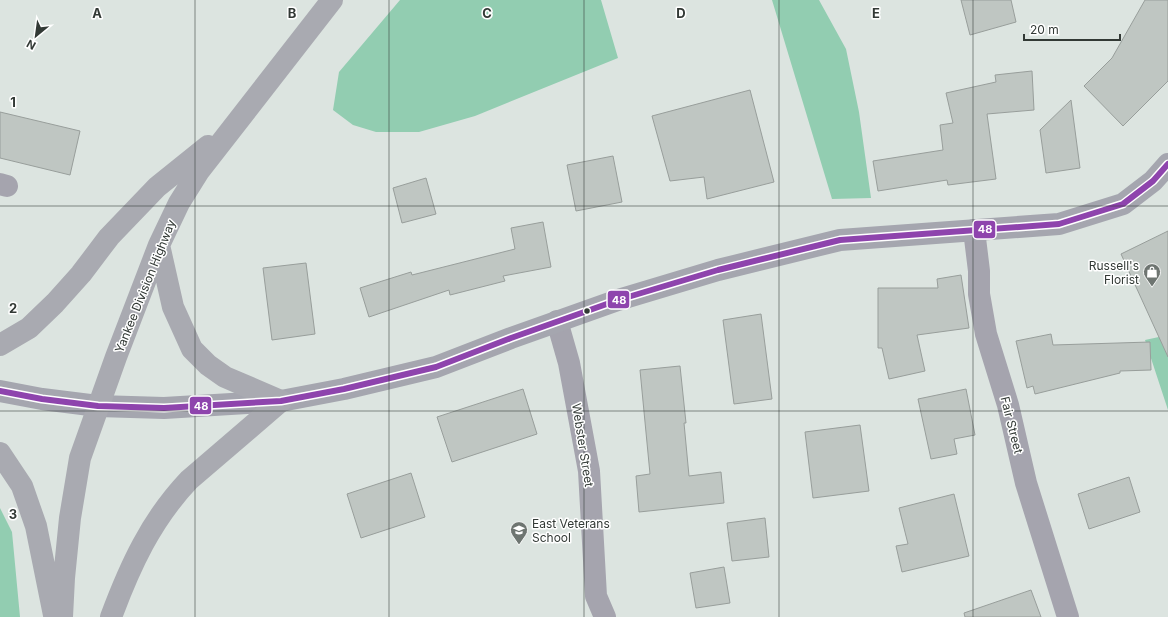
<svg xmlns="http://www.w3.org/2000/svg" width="1168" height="617" font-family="Inter,sans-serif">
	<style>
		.forest { fill: #92cdb1 }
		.building { fill: #bfc6c2; stroke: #989e9b }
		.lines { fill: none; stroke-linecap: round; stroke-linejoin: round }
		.street { stroke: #a5a4ae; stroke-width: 22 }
		.primary { stroke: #a5a6af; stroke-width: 22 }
		.highway { stroke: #a9aab1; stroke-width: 22 }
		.bus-1-casing { stroke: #fff; stroke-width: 9 }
		.bus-1 { stroke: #8e44ad; stroke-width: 6 }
		.grid { fill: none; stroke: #323935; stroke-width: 1; stroke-opacity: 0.55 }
		.bus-dot { fill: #323935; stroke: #fff; stroke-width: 1.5 }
		.labels { text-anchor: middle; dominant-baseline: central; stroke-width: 3; stroke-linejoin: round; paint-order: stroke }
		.poi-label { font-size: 12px; fill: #323935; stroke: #fff; text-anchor: end }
		.street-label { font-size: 12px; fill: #323935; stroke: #fff }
		.grid-label { font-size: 13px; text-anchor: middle; font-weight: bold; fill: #323935; stroke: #fff; stroke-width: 3; stroke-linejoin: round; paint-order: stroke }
		.line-badge { stroke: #fff; stroke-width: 1.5 }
		.badge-label { font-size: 11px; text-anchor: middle; font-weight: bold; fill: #fff }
	</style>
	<rect width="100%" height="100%" fill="#dce4e0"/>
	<path class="forest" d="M 400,0 L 601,0 L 618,58 L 475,116 L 419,132 L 376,132 L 353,125 L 333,110 L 339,72 Z
		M 772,0 L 819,0 L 846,49 L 859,112 L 871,198 L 832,199 Z
		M 1168,335 L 1168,410 L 1145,340 Z
		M 0,508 L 12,532 L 20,617 L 0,617 Z"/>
	<path class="building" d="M 961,0 L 1011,0 L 1016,22 L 970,35 Z
		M 1145,0 L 1168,0 L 1168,81 L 1123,126 L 1084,86 L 1112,58 Z
		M 1032,71 L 1034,110 L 987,114 L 996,179 L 948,185 L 947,180 L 878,191 L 873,161 L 943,150 L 940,125 L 953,123 L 946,93 L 996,82 L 995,75 Z
		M 750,90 L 774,182 L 707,199 L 704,177 L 670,181 L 652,116 Z
		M 1071,100 L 1080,168 L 1046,173 L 1040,130 Z
		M 0,112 L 80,131 L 70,175 L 0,158 Z
		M 613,156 L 622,202 L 576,211 L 567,165 Z
		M 426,178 L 436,214 L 402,223 L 393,188 Z
		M 543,222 L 551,267 L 503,276 L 505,281 L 450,295 L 449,290 L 369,317 L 360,288 L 411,272 L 412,275 L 515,249 L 511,228 Z
		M 1168,231 L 1168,357 L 1121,254 Z
		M 306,263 L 315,334 L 272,340 L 263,268 Z
		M 961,275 L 969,328 L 917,335 L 925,371 L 889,379 L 882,348 L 878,348 L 878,288 L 938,288 L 937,279 Z
		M 761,314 L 772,399 L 734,404 L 723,320 Z
		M 1051,334 L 1053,345 L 1150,342 L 1151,370 L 1120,371 L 1120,373 L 1035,394 L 1033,386 L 1027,388 L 1016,341 Z
		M 680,366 L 686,423 L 684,423 L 689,476 L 721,472 L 724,503 L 639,512 L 636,476 L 650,474 L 640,370 Z
		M 523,389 L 537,434 L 452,462 L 437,417 Z
		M 966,389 L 975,435 L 954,439 L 957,454 L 931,459 L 918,399 Z
		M 860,425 L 869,491 L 813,498 L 805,432 Z
		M 411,473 L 425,517 L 361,538 L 347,494 Z
		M 1129,477 L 1140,512 L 1089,529 L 1078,494 Z
		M 954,494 L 969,556 L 902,572 L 896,546 L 908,544 L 899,508 Z
		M 765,518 L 769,557 L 732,561 L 727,523 Z
		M 724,567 L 730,603 L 696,608 L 690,573 Z
		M 1031,590 L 1041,617 L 965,617 L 964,613 Z"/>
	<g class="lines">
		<path class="street" d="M 0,184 L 7,186
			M 974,230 L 979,271 L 979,294 L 986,334 L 1008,405 L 1026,483 L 1068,617
			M 557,321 L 569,363 L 589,471 L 596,596 L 605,617"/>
		<path class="primary" d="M 0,391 L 42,399 L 98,406 L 164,408 L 281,401 L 344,389 L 436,367 L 511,338 L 618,300 L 718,270 L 840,240 L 1059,224 L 1123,204 L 1153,181 L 1168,164"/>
		<path class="highway" d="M 0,345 L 29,328 L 55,303 L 81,274 L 109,237 L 157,187 L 208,146
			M 0,453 L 22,486 L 36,526 L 54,615
			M 62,617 L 64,578 L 70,518 L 80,458 L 116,357 L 159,245 L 179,203 L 199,171 L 332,0
			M 111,617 C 130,566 151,520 189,480 L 281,401 L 225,377 L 208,365 L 192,349 L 173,307 L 159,245"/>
		<g class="bus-1-casing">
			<path id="bus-1" d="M 0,391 L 42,399 L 98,406 L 164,408 L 281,401 L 344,389 L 436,367 L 511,338 L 618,300 L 718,270 L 840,240 L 1059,224 L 1123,204 L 1153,181 L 1168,164"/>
		</g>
		<use href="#bus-1" class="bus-1"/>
	</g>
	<path class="grid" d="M 195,0 L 195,617M 389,0 L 389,617M 584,0 L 584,617M 779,0 L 779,617M 973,0 L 973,617M 0,206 L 1168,206M 0,411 L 1168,411"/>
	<defs>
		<g id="shop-pin" transform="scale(0.9)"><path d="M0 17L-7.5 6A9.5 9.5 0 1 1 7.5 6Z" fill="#6e7571" stroke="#fff"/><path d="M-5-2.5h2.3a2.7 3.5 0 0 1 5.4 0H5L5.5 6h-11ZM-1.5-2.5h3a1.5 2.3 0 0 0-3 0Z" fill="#fff"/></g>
		<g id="school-pin" transform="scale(0.9)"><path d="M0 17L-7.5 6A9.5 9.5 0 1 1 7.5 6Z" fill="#6e7571" stroke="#fff"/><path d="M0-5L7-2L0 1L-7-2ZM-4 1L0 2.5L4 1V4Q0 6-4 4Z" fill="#fff"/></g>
	</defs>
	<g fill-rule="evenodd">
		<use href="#shop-pin" x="1152" y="272"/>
		<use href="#school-pin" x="519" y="530"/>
	</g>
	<circle class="bus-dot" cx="587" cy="311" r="3.5"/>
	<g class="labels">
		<g class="poi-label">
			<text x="1139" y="265">Russell's<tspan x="1139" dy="14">Florist</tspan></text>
			<text x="532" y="523" text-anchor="start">East Veterans<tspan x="532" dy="14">School</tspan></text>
		</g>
		<g class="street-label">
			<text transform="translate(145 286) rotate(-68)">Yankee Division Highway</text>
			<text transform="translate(1012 425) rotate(76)">Fair Street</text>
			<text transform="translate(583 445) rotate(81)">Webster Street</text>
		</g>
	</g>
	<g class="grid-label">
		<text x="97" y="18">A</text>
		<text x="292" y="18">B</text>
		<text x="487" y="18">C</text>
		<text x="681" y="18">D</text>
		<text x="876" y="18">E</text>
		<text x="13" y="107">1</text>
		<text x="13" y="313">2</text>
		<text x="13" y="519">3</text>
	</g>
	<g class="line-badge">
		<rect x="973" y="220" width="23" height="19" rx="4" fill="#8e44ad"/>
		<rect x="607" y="290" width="23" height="19" rx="4" fill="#8e44ad"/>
		<rect x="189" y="396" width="23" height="19" rx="4" fill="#8e44ad"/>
	</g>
	<g class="badge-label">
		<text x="985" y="233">48</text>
		<text x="619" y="304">48</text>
		<text x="201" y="410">48</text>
	</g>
	<g transform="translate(36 36) rotate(209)" stroke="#ffffff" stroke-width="3" paint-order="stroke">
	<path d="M0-3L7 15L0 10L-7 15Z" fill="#323935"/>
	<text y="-6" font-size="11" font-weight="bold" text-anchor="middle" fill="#323935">N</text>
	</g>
	<path d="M1024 34v6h96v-6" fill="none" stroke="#323935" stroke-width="2"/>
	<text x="1030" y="34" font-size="12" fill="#323935" stroke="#ffffff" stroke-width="3" paint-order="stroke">20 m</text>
</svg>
